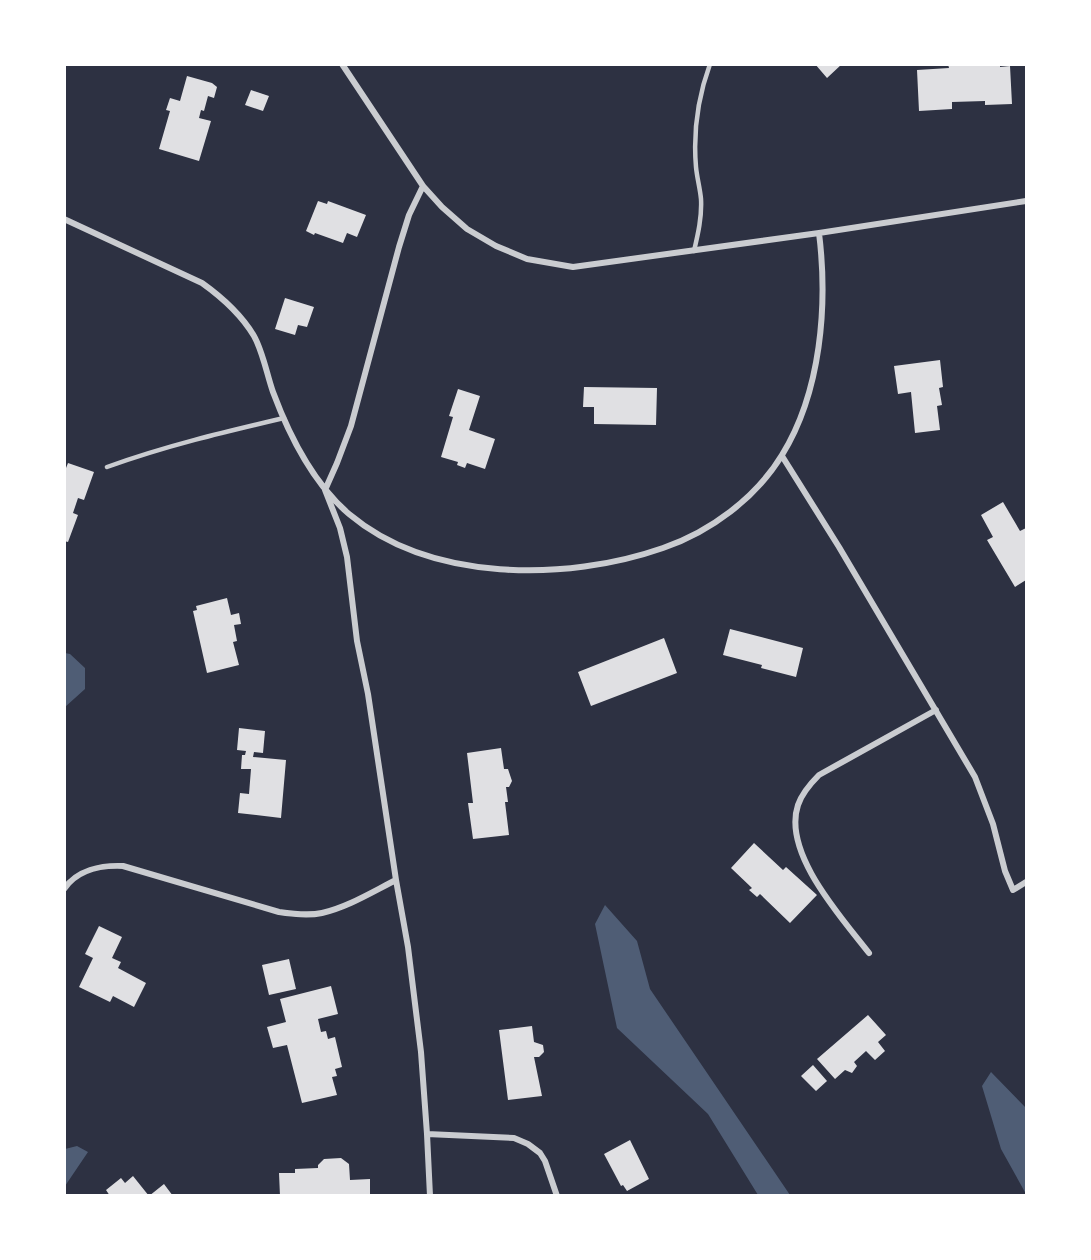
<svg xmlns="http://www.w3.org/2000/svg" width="1091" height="1260" font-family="'Source Sans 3',sans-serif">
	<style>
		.water { fill: #4f5d75 }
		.building { fill: #e0e0e3 }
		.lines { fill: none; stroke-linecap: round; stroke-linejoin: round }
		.service { stroke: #caccd0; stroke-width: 4.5 }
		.minor { stroke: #caccd0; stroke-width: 6 }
	</style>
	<rect width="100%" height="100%" fill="#2d3142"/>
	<path class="water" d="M 65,653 L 70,654 L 85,668 L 85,689 L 65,707 Z
		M 605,905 L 637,941 L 650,989 L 790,1195 L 758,1195 L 708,1114 L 617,1028 L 595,924 Z
		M 991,1072 L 1026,1108 L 1026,1194 L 1001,1149 L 982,1086 Z
		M 77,1146 L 88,1152 L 65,1186 L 65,1149 Z"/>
	<path class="building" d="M 815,64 L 842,64 L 827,78 Z
		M 948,64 L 1000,64 L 1000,67 L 1010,66 L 1012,104 L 985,105 L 985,101 L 952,102 L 952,109 L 919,111 L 917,70 L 949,68 Z
		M 187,76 L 212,83 L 217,87 L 214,98 L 208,96 L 204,111 L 201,110 L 199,118 L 211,121 L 199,161 L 159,149 L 170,111 L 166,110 L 170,98 L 180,101 Z
		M 251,90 L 269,96 L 263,111 L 245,105 Z
		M 318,201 L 327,204 L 328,201 L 366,215 L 357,237 L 347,233 L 343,243 L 315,233 L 314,235 L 306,231 Z
		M 285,298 L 314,307 L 307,327 L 298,325 L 295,335 L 275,329 Z
		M 940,360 L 943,387 L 939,388 L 942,405 L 937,406 L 940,430 L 915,433 L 911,392 L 898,394 L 894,366 Z
		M 584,387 L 657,388 L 656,425 L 594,424 L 594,407 L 583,407 Z
		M 458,389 L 480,396 L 469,430 L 495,439 L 485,469 L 467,463 L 465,468 L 457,465 L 458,462 L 441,457 L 453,417 L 449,416 Z
		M 68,463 L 94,472 L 84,500 L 78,498 L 73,513 L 78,515 L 68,542 L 64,541 L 64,473 Z
		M 1003,502 L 1020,531 L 1026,528 L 1026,580 L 1015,587 L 987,540 L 993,537 L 981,515 Z
		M 227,598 L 231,615 L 239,613 L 241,624 L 234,625 L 237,641 L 233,642 L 239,665 L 207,673 L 193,611 L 197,610 L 196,606 Z
		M 730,629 L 803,648 L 796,677 L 761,668 L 762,665 L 723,655 Z
		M 664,638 L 677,673 L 591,706 L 578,672 Z
		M 239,728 L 265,731 L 263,753 L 254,752 L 253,757 L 286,760 L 281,818 L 238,813 L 240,793 L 249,794 L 251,769 L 241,769 L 242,755 L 245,755 L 246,751 L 237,750 Z
		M 501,748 L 504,769 L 508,769 L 512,781 L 509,787 L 506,787 L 508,802 L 505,802 L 509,835 L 473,839 L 468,803 L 473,803 L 467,753 Z
		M 754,843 L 783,870 L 786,867 L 817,895 L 790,923 L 760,894 L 757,897 L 749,890 L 752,888 L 731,868 Z
		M 99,926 L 122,937 L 112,958 L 121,962 L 118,968 L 146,983 L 134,1007 L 113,996 L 110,1002 L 79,987 L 93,958 L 85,954 Z
		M 289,959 L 296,989 L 269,995 L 262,965 Z
		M 331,986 L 338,1014 L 318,1019 L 321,1032 L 326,1031 L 328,1039 L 335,1037 L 342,1067 L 335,1069 L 337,1076 L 332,1077 L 337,1095 L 302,1103 L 287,1045 L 273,1048 L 267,1027 L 286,1022 L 280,999 Z
		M 868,1015 L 886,1035 L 878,1042 L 885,1051 L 875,1060 L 866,1051 L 854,1062 L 857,1066 L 852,1073 L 845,1070 L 835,1079 L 817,1059 Z
		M 532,1026 L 534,1042 L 543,1045 L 544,1052 L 539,1057 L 534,1057 L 542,1096 L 508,1100 L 499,1030 Z
		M 813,1065 L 827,1081 L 816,1091 L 801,1076 Z
		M 630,1140 L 649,1179 L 627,1191 L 623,1185 L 621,1186 L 604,1154 Z
		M 341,1158 L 349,1164 L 350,1180 L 370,1179 L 370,1196 L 280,1196 L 279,1173 L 295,1173 L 295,1169 L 318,1168 L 318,1165 L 324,1159 Z
		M 133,1176 L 149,1196 L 110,1196 L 106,1190 L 121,1178 L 125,1183 Z
		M 164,1184 L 173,1196 L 149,1196 Z"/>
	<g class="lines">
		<path class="service" d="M 694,251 C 698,234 702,217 701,199 C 700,188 697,178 696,167 C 693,132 698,97 710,64
			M 107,467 C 165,446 224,432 284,418"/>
		<path class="minor" d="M 342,64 L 423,186 L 442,207 L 467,229 L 496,246 L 527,259 L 573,267 L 819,233 L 1026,201
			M 423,186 L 409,215 L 399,247 L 351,426 L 337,463 L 325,490 L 340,528 L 347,557 L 357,641 L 368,694 L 396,880 L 408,947 L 421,1052 L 427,1134 L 430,1196
			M 64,219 L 202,283 C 223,298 241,314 254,336 C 263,352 267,375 273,392 C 289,435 314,484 349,514 C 430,582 566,582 663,548 C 710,532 756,498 782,455 C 821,392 828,305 819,233
			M 782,456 L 839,547 L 975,777 L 993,824 L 1005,871 L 1013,890 L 1026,882
			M 64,889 C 77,870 101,865 123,866 L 279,912 C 293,914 308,916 322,913 C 348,907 372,892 396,880
			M 869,953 C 842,918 782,853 798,805 C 802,793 810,784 819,775 L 936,710
			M 427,1134 L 514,1138 L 528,1144 L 540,1153 L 545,1161 L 557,1196"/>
	</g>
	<rect width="1091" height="1260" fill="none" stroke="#ffffff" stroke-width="132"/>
</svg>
